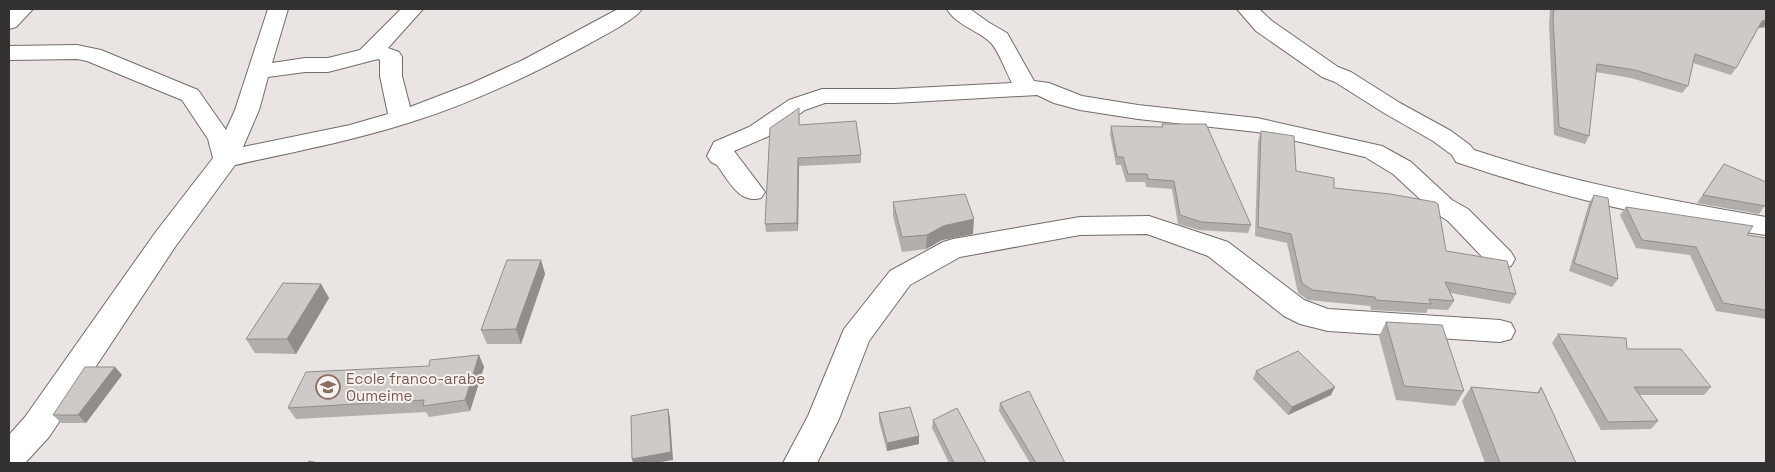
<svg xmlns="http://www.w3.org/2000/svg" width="1775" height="472" font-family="'Space Grotesk',sans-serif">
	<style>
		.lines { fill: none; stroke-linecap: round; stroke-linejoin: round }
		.minor-casing { stroke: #726d6b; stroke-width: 2 }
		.minor { fill: #fff; fill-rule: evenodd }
		.wall { fill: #b1aeab }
		.shaded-wall { fill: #908d8b }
		.building { fill: #cecac7; stroke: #908d8b }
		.labels { text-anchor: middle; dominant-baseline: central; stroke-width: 4; stroke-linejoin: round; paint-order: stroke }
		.education-label { font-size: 15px; fill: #785e54; stroke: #f7f2f0; text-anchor: start }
	</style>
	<rect width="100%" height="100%" fill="#eae4e3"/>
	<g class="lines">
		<g class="minor-casing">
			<path id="minor" d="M 11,9 L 33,9 L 16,27 L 9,29 L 9,11 Z
				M 268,9 L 288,9 L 272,63 L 305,58 L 328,58 L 360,50 L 401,9 L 423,9 L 388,48 L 399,52 L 402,57 L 402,76 L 410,107 L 470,84 L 523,60 L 618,9 L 642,9 C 634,21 599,38 585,46 C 529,76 470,104 408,123 C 351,141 293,152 235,165 L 175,247 L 49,437 L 25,463 L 9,463 L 9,435 L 25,417 L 155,233 L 213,158 L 208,139 L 182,100 L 87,61 L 77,59 L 9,60 L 9,46 L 77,45 L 101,50 L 198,90 L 226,130 L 235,110 ZM 378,59 L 380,60 L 380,76 L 388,114 L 350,125 L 243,147 L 259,110 L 268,77 L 305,72 L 328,72 Z
				M 947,9 L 970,9 L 988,22 L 1007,33 L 1034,81 L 1049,83 L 1082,96 L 1138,105 L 1257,118 L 1382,146 L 1411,162 L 1452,200 L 1468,209 L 1511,252 L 1515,259 L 1511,266 L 1501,269 L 1491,266 L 1448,221 L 1434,212 L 1393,174 L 1365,157 L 1257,132 L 1138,119 L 1080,110 L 1054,103 L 1037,95 L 894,103 L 825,103 L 805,110 L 767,137 L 734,151 L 765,192 L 761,198 C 739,204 729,181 717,165 L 711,162 L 707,156 L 714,142 L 749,127 L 789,100 L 822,89 L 894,89 L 1012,83 C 1006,72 998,49 990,42 C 977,30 956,25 947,9 Z
				M 1237,9 L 1259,9 L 1272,21 L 1338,67 L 1351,72 L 1400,103 L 1451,131 L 1470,145 L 1474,150 C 1570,182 1667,200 1766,217 L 1766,235 C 1661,221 1556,196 1456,162 L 1452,155 L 1433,141 L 1384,113 L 1335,82 L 1322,77 L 1256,31 Z
				M 1149,216 L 1228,242 L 1304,300 L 1328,309 L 1500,320 L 1511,323 L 1515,331 L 1511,339 L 1500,342 L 1328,331 L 1300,324 L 1284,316 L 1208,256 L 1147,234 L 1080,235 L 960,257 L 910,285 L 869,341 L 839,419 L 817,463 L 783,463 L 808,416 L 844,329 L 890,271 L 943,242 L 953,239 L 1080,217 Z"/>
		</g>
		<use href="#minor" class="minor"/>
	</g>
	<path class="wall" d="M 1550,9 L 1766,9 L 1766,27 L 1758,28 L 1736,68 L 1731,75 L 1693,63 L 1688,86 L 1682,93 L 1631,78 L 1596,72 L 1589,136 L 1585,144 L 1554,135 L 1549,26 Z
		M 800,116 L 799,125 L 861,155 L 861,163 L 799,166 L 798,231 L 766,232 L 765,224 Z
		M 1162,124 L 1251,225 L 1248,233 L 1199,230 L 1178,224 L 1172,189 L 1146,187 L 1145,182 L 1126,182 L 1121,165 L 1116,165 L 1110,134 L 1111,126 L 1162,127 Z
		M 1261,131 L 1296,171 L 1334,188 L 1446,251 L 1516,294 L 1510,304 L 1451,293 L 1454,301 L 1448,310 L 1428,309 L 1426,313 L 1371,310 L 1370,306 L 1308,300 L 1298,293 L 1287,243 L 1255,236 L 1258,141 Z
		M 1724,164 L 1766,204 L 1759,214 L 1697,203 Z
		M 1594,195 L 1618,279 L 1612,287 L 1569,271 L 1589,203 Z
		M 893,202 L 973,234 L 942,240 L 926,249 L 902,252 L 893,216 Z
		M 1626,207 L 1747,235 L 1766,238 L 1766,319 L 1716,311 L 1690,255 L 1636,248 L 1620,215 Z
		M 541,260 L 545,274 L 521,344 L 487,344 L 481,330 Z
		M 321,284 L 329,298 L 296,354 L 255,353 L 246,339 Z
		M 1386,322 L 1464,391 L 1455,406 L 1396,400 L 1379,336 Z
		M 1558,334 L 1627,349 L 1711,387 L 1704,395 L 1639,395 L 1658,421 L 1651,429 L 1601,430 L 1552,343 Z
		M 479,355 L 484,367 L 470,411 L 429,417 L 426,412 L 296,419 L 288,408 L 429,366 Z
		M 115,367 L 122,375 L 86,423 L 61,423 L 53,415 Z
		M 1256,371 L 1331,395 L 1288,415 L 1253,379 Z
		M 1471,387 L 1537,393 L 1541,387 L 1576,463 L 1485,463 L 1462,401 Z
		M 1000,403 L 1065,463 L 1030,463 L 999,411 Z
		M 879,413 L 919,436 L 919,444 L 887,451 L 879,421 Z
		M 933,420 L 986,463 L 949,463 L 932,428 Z"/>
	<path class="shaded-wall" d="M 1766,20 L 1766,27 L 1756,28 L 1762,21 Z
		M 798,158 L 799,166 L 798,231 L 797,223 Z
		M 974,219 L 973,234 L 942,240 L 926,249 L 927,235 L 943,226 Z
		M 541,260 L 545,274 L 521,344 L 516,329 Z
		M 321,284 L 329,298 L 296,354 L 287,339 Z
		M 479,355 L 484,367 L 470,411 L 465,400 Z
		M 115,367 L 122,375 L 86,423 L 78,415 Z
		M 1335,387 L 1331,395 L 1288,415 L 1292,407 Z
		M 668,409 L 670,418 L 673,460 L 655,463 L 633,463 L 632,459 Z
		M 919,436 L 919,444 L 887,451 L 887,443 Z"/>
	<path class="building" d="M 1554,9 L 1766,9 L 1766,20 L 1762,21 L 1736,68 L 1695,54 L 1688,86 L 1635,70 L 1597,64 L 1589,136 L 1559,127 L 1553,18 Z
		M 799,108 L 799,125 L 856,121 L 861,155 L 798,158 L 797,223 L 765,224 L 770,128 Z
		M 1162,124 L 1206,124 L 1251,225 L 1201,222 L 1180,215 L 1174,181 L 1148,179 L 1147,174 L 1128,174 L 1123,157 L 1117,157 L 1111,126 L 1163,127 Z
		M 1261,131 L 1294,136 L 1296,171 L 1334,178 L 1334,188 L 1390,194 L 1435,202 L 1438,204 L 1446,251 L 1507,261 L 1516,294 L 1445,282 L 1454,301 L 1429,299 L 1431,304 L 1376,300 L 1375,297 L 1312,290 L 1302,283 L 1291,234 L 1258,227 Z
		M 1724,164 L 1766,182 L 1766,204 L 1765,206 L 1703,195 Z
		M 965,194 L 974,219 L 943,226 L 927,235 L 902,237 L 893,202 Z
		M 1594,195 L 1608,198 L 1618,279 L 1574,263 Z
		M 1626,207 L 1753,226 L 1747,235 L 1766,238 L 1766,285 L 1765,284 L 1766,288 L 1766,310 L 1723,303 L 1696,247 L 1642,240 Z
		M 507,260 L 541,260 L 516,329 L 481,330 Z
		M 283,283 L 321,284 L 287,339 L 246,339 Z
		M 1386,322 L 1442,325 L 1464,391 L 1404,386 Z
		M 1558,334 L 1626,338 L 1627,349 L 1681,349 L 1711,387 L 1634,387 L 1658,421 L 1608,422 Z
		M 1298,351 L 1335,387 L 1292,407 L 1256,371 Z
		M 479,355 L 465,400 L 423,406 L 424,400 L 288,408 L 306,372 L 429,366 L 430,360 Z
		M 85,367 L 115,367 L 78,415 L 53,415 Z
		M 1471,387 L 1539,393 L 1541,387 L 1576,463 L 1500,463 Z
		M 1029,391 L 1065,463 L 1036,463 L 1000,403 Z
		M 910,407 L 919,436 L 887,443 L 879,413 Z
		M 957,408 L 986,463 L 954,463 L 933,420 Z
		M 668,409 L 671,452 L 632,459 L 631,416 Z
		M 309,461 L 318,463 L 308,463 Z"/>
	<defs>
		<g id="school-ring" transform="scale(1.25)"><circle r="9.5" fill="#f7f2f0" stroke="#8d6e63" stroke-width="1.5"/><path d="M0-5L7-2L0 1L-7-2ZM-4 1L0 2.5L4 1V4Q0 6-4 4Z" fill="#8d6e63"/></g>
	</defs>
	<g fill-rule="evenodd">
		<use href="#school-ring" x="328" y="387"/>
	</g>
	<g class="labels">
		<g class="education-label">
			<text x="346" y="378">Ecole franco-arabe<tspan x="346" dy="17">Oumeime</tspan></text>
		</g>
	</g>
	<rect width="1775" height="472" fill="none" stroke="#343231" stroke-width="20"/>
</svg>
